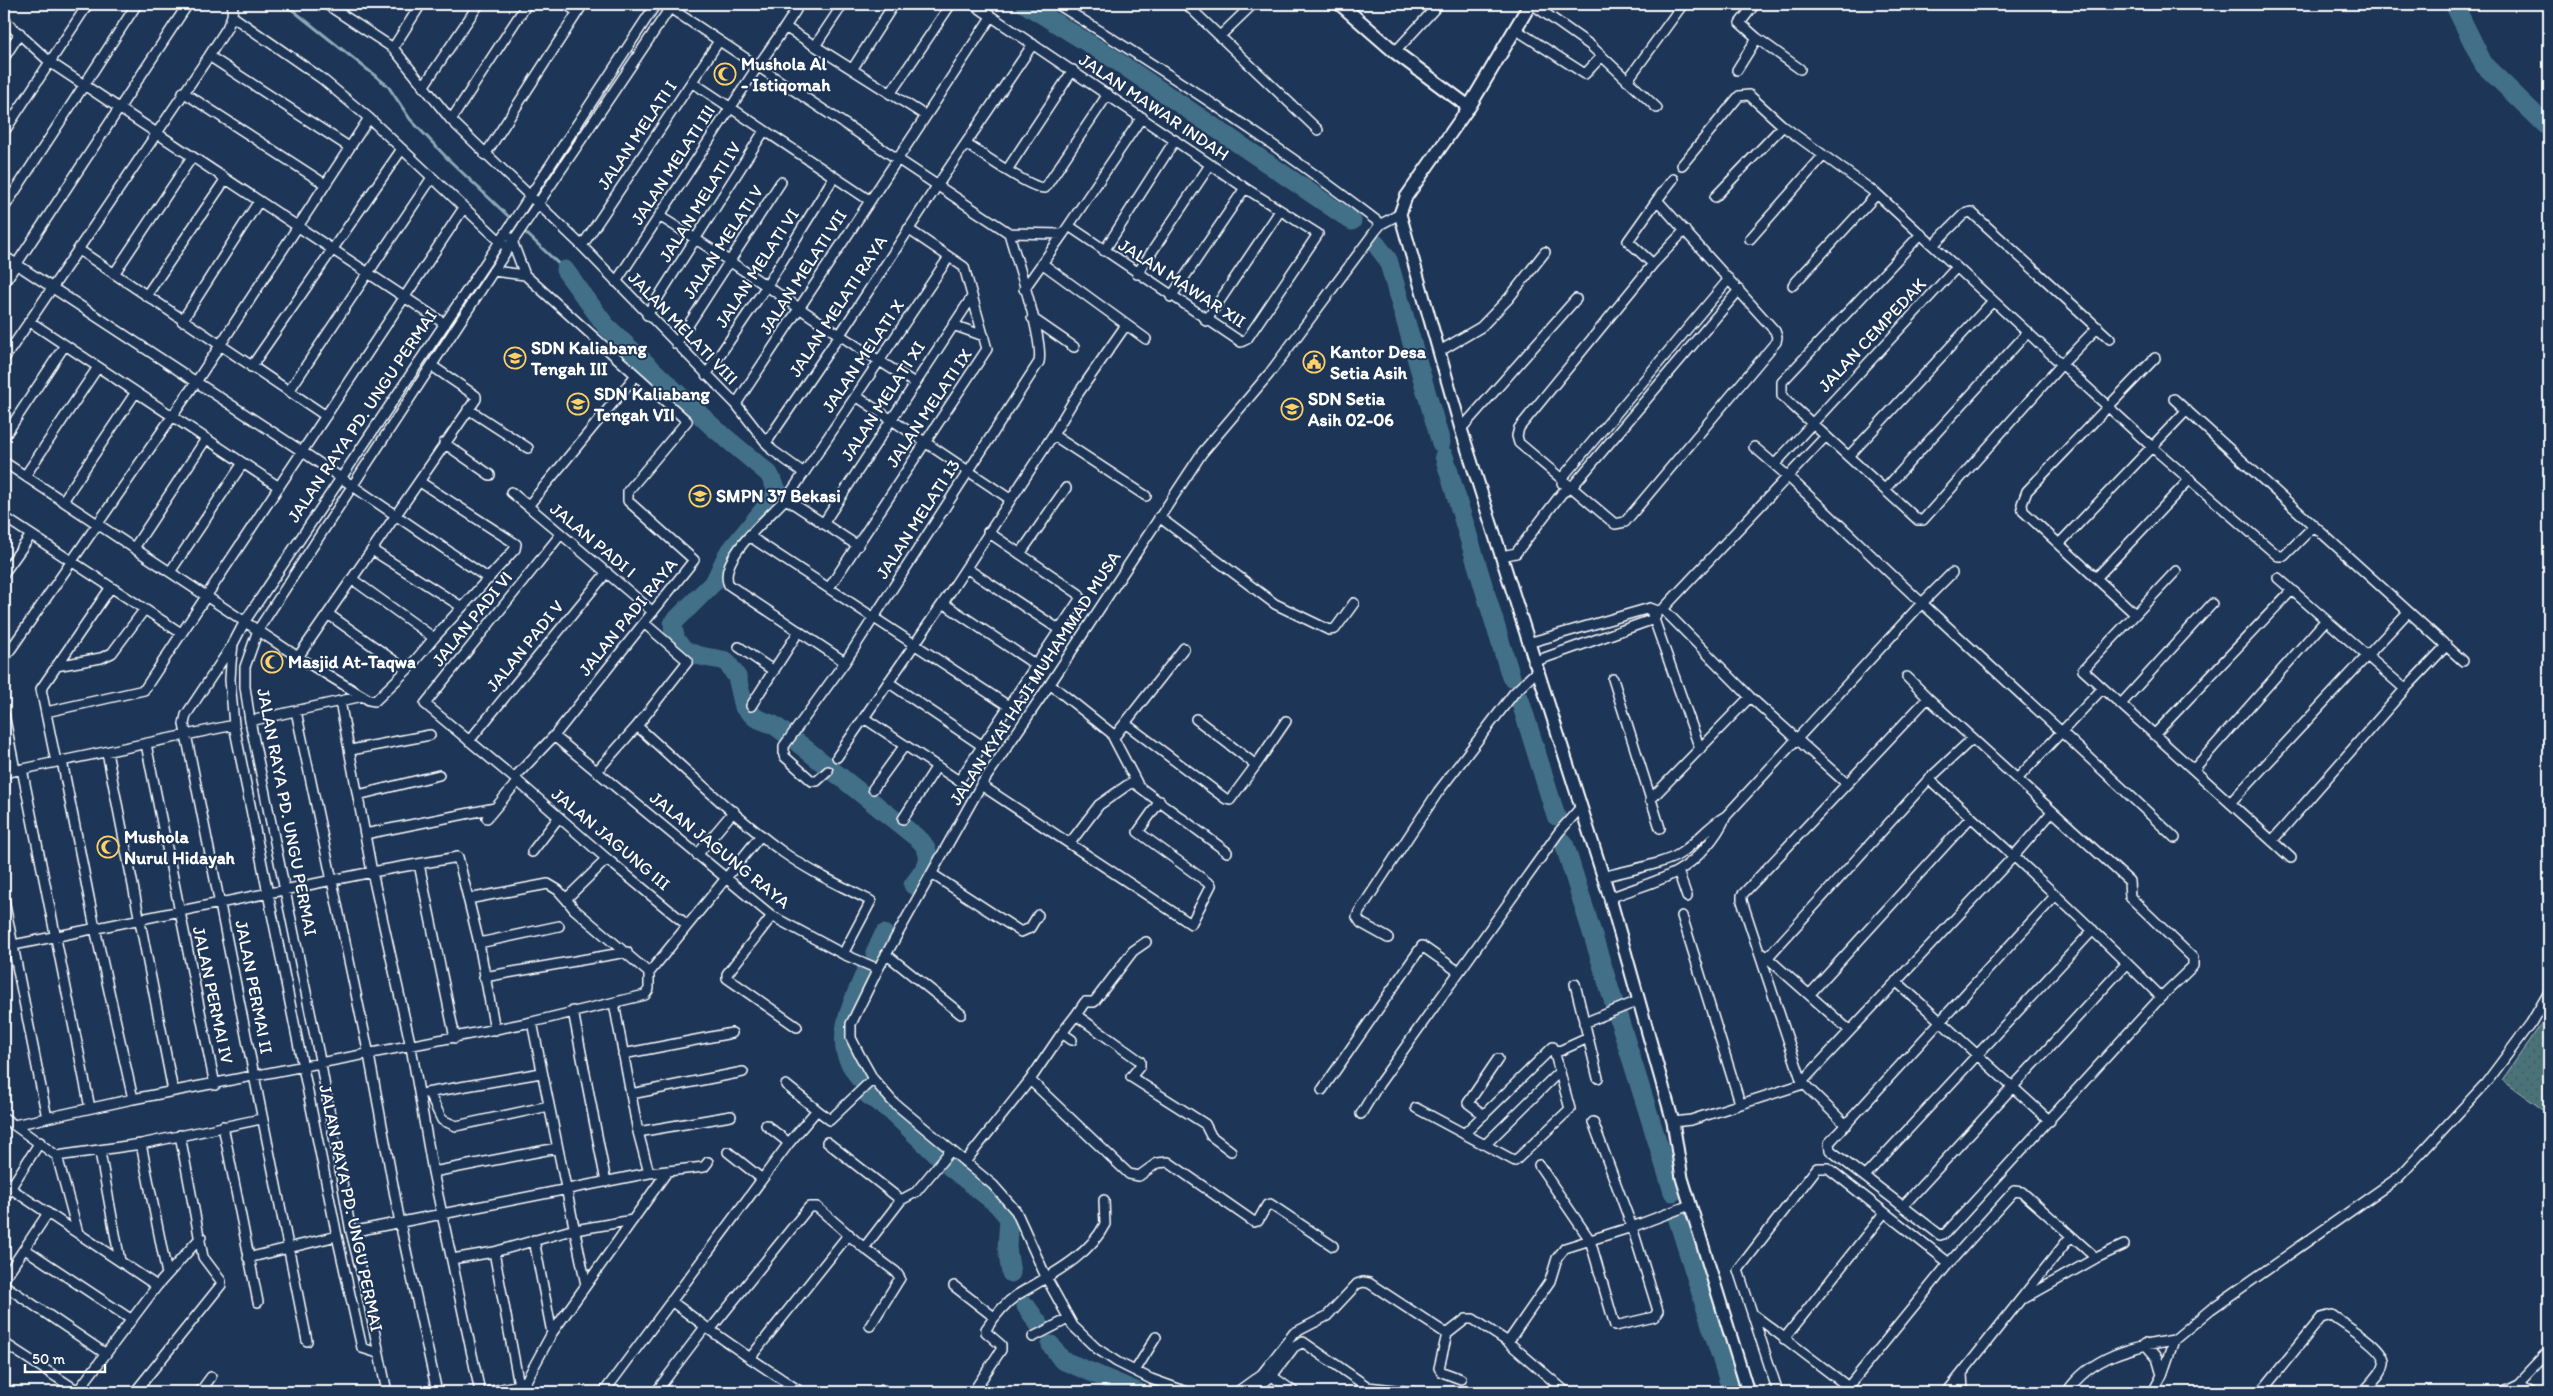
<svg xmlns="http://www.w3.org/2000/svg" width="2553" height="1396" font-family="Itim,sans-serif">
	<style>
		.park { fill: url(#park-dots); stroke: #a4b9bc }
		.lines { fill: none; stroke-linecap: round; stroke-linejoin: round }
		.stream { stroke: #8ea9b8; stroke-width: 3 }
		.river { stroke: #436f88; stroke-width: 19 }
		.street-casing { stroke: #fff; stroke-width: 12 }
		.secondary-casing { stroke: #fff; stroke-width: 15 }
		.primary-casing { stroke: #fff; stroke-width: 16 }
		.street { stroke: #1d3557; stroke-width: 9 }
		.secondary { stroke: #1d3557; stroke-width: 11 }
		.primary { stroke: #1d3557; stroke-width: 12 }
		.labels { text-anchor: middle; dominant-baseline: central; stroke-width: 4; stroke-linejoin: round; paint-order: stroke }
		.poi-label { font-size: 18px; font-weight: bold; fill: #fff; stroke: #1d3557; text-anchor: start }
		.street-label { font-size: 18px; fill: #fff; stroke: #1d3557 }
	</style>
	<defs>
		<pattern id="park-dots" width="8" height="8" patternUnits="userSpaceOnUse" patternTransform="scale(1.25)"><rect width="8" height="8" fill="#4a7378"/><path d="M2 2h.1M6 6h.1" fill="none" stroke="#4b5a5b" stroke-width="1.8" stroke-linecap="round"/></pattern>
	</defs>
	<rect width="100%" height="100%" fill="#1d3557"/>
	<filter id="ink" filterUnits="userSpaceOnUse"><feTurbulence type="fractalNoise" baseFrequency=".02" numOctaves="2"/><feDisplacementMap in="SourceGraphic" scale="10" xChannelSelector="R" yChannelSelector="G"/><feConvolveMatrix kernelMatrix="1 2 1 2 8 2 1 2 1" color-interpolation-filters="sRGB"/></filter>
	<g filter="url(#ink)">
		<path class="park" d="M 2549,1013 L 2549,1114 L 2502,1080 Z"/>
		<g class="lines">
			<path class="stream" d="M 285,4 L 388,86 L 410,119 L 448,159 L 565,270"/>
			<path class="river" d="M 1025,4 L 1114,59 L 1352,221
				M 2454,4 L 2484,65 L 2549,128
				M 1376,244 L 1388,260 L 1441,443
				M 565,270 L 606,326 L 714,428 L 769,474 L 778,492 L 727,555 L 715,581 L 673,623 C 673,657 700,655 726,661 L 737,677 L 744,707 L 756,718 L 774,725 L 798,743 L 921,841 C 936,860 925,868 913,885
				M 1444,456 L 1511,677
				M 1520,700 L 1556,816
				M 1564,843 L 1673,1192
				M 875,953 L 884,934
				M 859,1078 C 855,1071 848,1062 846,1054 C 839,1027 856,995 866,971
				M 868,1095 L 891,1111 L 936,1154
				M 949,1166 L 997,1204 L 1009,1218 L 1007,1248 L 1011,1273
				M 1678,1220 L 1732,1392
				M 1026,1306 L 1040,1326
				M 1051,1345 L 1062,1360 L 1138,1392"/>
			<g class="street-casing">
				<path id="street" d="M 233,4 L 232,16 L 321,78 L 369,118 L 504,245
					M 326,4 L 393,48 L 451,120 L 582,246 L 736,404 L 772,450 L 804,473
					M 565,4 L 578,12
					M 973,4 L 1245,188 L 1318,234 L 1247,339 L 1241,342 L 1069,226
					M 1057,4 C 1168,73 1277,144 1381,224
					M 1186,4 L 1318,130
					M 1532,4 L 1590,45 L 1657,108
					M 4,20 L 51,63 L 445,324
					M 785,27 L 796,10
					M 1515,29 L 1585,74 L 1602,56
					M 1220,36 L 1253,4
					M 1757,38 L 1800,69
					M 815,46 L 843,4
					M 393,48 L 421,4
					M 1395,52 L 1439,4
					M 209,56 L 349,147
					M 4,58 L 20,33
					M 853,68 L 894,4
					M 1737,70 L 1757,38 L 1740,23 L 1755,4
					M 1627,81 L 1683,4
					M 692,82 L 869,200
					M 423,87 L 479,4
					M 183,92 L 325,184
					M 890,94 L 951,4
					M 926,116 L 991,17
					M 451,120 L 527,4
					M 4,132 L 88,4
					M 966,144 C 981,153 1030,189 1045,188 L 1108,94
					M 485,155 L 583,4
					M 1682,165 L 1739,96 L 1749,95 L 1783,126 L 1877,194 L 2152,447 L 2278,556 L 2284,556 L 2314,526
					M 1007,170 L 1073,70
					M 1715,197 L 1783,126
					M 1657,200 L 1673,179
					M 4,208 L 137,4
					M 659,216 C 746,269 827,330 915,383
					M 1009,233 L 1063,234 L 1142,117
					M 1921,234 L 1782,382 L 1782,396 L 1918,520 L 1923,520 L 2062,364 L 2098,327
					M 511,238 L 525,275 L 687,421 L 628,491 L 628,501 L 694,560 L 554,736 L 514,778
					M 1750,239 L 1823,156
					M 1934,244 L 1964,214 L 1971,212 L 2110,339
					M 582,246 L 719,41
					M 79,250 L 326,416
					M 1104,251 L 1175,140
					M 4,256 L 303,452 L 489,579
					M 1043,264 L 1146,339
					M 1653,264 L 1628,241 L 1657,200 L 1775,331 L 1777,337 L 1776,342 L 1625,522 L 1615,524 L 1519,443 L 1517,436 L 1519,428 L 1653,264 L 1685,230
					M 493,271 L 525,275
					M 114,274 L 192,157
					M 1137,274 L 1210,165
					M 616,282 L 754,72 L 785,27 L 926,116 L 736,404
					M 4,283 L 188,4
					M 1793,285 L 1877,194
					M 1024,289 L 1063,234
					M 146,296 L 225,180
					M 1171,297 L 1245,188
					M 647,315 L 764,131
					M 1032,318 L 1074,347
					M 29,321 L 279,487
					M 182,321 L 259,201
					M 1206,321 L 1280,211
					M 953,325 L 984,336
					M 676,344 L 781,182
					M 1440,351 L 1481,327 L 1509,298 L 1545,252
					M 4,359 L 209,56 L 227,28 L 232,16
					M 251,367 L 402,149
					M 636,375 L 528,506 L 653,612
					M 706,375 L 766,287 L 834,177
					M 289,391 L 431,179
					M 856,396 L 1010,499
					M 2174,399 L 2463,661
					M 468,409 L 528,448
					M 1461,429 L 1576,299
					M 1053,435 L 1075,398 L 1126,325
					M 4,437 L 65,345
					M 444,443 L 490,475
					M 766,443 L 839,336 L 937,186 L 1033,44
					M 1754,447 C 1813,496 1866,552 1923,604 C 2007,682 2092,759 2175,838
					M 1849,456 L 1992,302
					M 4,462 L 298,657 L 369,700 L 375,701 L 407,670 L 434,638 L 515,549 L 516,544 L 420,482
					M 1775,464 L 1956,268
					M 25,476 L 98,367
					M 1562,483 L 1562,478 L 1729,279
					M 1885,489 L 2028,332
					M 511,492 L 528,506
					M 786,499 L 858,546
					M 63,501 L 136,392
					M 4,517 L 181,633
					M 1159,517 L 1275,604 L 1329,630 L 1335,629 L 1354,603
					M 823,524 L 972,297
					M 561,534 L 425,704 L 514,778 L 607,859 L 687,925
					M 749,536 L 1010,707
					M 2059,544 L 2023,511 L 2022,504 L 2027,491 L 2155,358
					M 134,548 L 206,439
					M 372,550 L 462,607
					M 1020,554 L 1066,488
					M 1502,556 L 1516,553 L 1562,493 L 1572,487 L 1739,290
					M 966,568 L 1060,630
					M 2176,571 L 2083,670 L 2291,858
					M 170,572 L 243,463
					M 4,573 L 31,535
					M 2097,577 L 2190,479
					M 2278,578 L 2405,689
					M 352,579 L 434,638
					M 829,588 L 987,349 L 964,267 L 908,229
					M 943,603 L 1036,665
					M 1650,608 L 1700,749
					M 1663,609 L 1750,697 L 1847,784
					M 328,614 L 407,670
					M 2135,614 L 2059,544 L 2187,410
					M 644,623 L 688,661 L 637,726 C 685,769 732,815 784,853 C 811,872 841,886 871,901 L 843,954
					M 1528,643 L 1650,608 L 1658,611 L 1663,609 L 1826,436
					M 231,647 L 186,715 L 184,724 L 307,1341
					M 739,647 L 774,671
					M 298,657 L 476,399 L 476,396 L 432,366
					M 4,659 L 196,382 L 369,118
					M 845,662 L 729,585 C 716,559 771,516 786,498 C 793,491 798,481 804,473 L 949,257
					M 1533,662 L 1654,619 L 1656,616
					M 56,666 L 101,658 L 112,653 L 144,610
					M 1907,677 L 1928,698
					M 1613,679 L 1660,828
					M 888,682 L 984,747
					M 1050,684 L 1115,736 L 1184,648
					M 340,701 L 372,872 L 411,1047 L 433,1172 L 480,1392
					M 2121,704 L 2212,604
					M 751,706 L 799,631
					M 296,711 L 369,1055 L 400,1223 L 437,1392
					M 46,712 L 144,690 L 463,209
					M 4,714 L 15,770
					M 864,718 L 959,781 L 1080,599 L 1079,594 L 988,532
					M 250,721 L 363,696
					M 1126,724 L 1226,799 L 1230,800 L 1256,765 L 1196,719
					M 2154,735 L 2292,590
					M 554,736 L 772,916 L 843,954 L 878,969
					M 1113,737 L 1137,783
					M 469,741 L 607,572
					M 146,744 L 215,1085
					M 351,750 L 430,735
					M 107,752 L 173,1091
					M 837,757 L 943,603 L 1053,435 L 1146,496
					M 62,761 L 95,928 L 133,1099
					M 56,762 L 41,689 L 111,587
					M 1256,765 L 1286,721
					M 22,769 L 90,1108
					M 2194,769 L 2325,621
					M 597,771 L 637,726
					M 828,771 L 817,781 L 812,781 L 784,756 L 784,746 L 845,662 L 1039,362 C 1044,339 1016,259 1009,233
					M 4,773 L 234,725
					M 2018,778 L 2103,688
					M 1929,779 C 2008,850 2086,922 2161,997 L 1946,1233 L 1940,1235 L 1830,1150 L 1829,1143 L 2056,895
					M 981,785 L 1191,924 L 1211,885 L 1138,832 L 1160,801
					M 873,789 L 905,745
					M 358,795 L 439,775
					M 1650,800 L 1750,697
					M 2230,803 L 2408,612
					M 487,818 L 518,781
					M 903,819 L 937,766
					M 365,834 L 495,808
					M 2272,841 L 2405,689 L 2447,645
					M 1070,843 L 1099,805 L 1129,784 L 1134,783 L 1227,852
					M 532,852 L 559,817
					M 697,855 L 734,811
					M 607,859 L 566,899 L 574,909 L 649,973
					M 419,864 L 455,1038
					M 1678,871 L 1687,897
					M 932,874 L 1021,932 L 1030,928 L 1038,915
					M 1603,877 C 1623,871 1666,864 1681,853 C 1698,841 1707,827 1726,816 L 1922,603 L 1952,573
					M 1610,898 C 1631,889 1659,882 1678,871 C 1698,859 1717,837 1726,816
					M 468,899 L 548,884 L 558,890 L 566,899
					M 4,900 L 47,1118
					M 772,916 L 727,974 L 727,978 L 797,1027
					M 1682,916 L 1740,1103
					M 1388,938 L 1361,923 L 1357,917 L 1359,912 L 1438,792 L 1514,693 L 1537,671
					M 479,943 L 559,926
					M 4,947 L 372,872 L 458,857 L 479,943 L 495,1030
					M 886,954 L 961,1014
					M 1763,954 L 1849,1030
					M 1768,957 L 1929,779 L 1972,739
					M 649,973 L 761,835
					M 484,977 L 627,952
					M 1896,981 L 2050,1121
					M 1575,984 L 1598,1078
					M 1810,994 L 1971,817
					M 614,1003 L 638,1132 L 649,1173
					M 573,1011 L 606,1182
					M 1076,1015 L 1085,1002 L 1094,1002 L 1133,951 L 1146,942
					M 532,1022 L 586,1285
					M 1584,1023 L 1638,1001
					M 1062,1033 L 1076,1015 L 1083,1020 L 1140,1061 L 1140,1066 L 1131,1077 L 1205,1124 L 1211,1136 L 1231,1151
					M 1555,1053 L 1588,1038
					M 623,1054 L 732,1033
					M 1030,1080 L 1129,1174 L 1139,1176 L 1157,1163 L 1168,1162 L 1254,1222 L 1258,1221 L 1267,1205 L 1270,1204 L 1333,1246
					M 1802,1082 L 2014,856 L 2052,812
					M 1322,1090 L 1422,946 L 1459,972
					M 426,1093 L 541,1073
					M 429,1093 L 442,1120 L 456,1126 L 549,1106
					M 631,1094 L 743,1072
					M 1416,1108 L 1515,1161 L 1570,1109 L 1553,1047 L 1464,1134
					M 817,1110 L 830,1120 L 873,1079
					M 1361,1114 L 1379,1084 L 1559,832 L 1581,807
					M 1484,1115 L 1468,1103 L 1498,1059
					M 4,1118 L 14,1125 L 133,1099 L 532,1022 L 645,995 L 649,989 L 649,973
					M 1673,1122 L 1691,1120 L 1803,1084
					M 14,1125 L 57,1156 L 141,1144 L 261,1119
					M 766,1125 L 789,1143
					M 1846,1125 L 1802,1082 L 1742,901 L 1742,895 L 1928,698 L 2129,881 L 2130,897 L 2193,958 L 2193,966 L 2161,997
					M 223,1126 L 258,1302
					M 638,1132 L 731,1116
					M 827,1142 L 901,1200
					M 141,1144 L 167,1274
					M 1485,1145 L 1560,1071
					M 100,1152 L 120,1261
					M 728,1152 L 762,1179
					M 57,1156 L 78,1233
					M 965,1162 L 1030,1080 L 1062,1033 L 1072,1040
					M 1539,1165 L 1590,1240 L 1615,1326 L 1654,1317 L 1658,1311 L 1632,1227 L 1593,1122
					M 433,1172 L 557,1148
					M 1865,1176 L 2093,930
					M 4,1184 L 157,1286
					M 4,1198 L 40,1142
					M 1903,1206 L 2127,963
					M 575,1230 L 633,1220
					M 351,1232 L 649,1173 L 704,1167 L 708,1162
					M 534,1240 L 552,1333
					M 864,1248 L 896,1272 L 900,1278 L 870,1326
					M 25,1249 L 132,1320
					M 248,1258 L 337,1236
					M 452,1259 L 494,1252
					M 4,1279 L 48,1213
					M 4,1285 L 106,1354
					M 954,1286 L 994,1317
					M 2025,1298 L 2096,1258 L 2124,1245
					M 671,1301 L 710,1330 L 809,1207 L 817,1207 L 864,1248 L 901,1200 L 916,1192 L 951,1150
					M 1754,1315 L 1855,1392
					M 710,1330 L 750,1358
					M 1447,1334 L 1439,1368 L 1442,1372 L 1461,1379
					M 1033,1337 L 1068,1319
					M 1784,1339 L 1884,1213
					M 1508,1342 L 1550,1281 L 1557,1258 L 1565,1248 L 1632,1227 L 1690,1205
					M 4,1343 L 78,1391
					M 2145,1344 L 2157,1358 L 2162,1375
					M 378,1353 L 362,1348 L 337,1236 L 234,725 L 230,680 L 231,663 L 233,644 L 245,621 L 507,231 L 656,4
					M 1135,1371 L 1156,1337
					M 1962,1373 L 1963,1392
					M 1272,1376 L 1294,1392
					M 2518,1384 L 2532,1392
					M 519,1385 L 494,1252 L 575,1229
					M 1367,1387 L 1414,1392
					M 883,1390 L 886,1392
					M 77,1392 L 157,1286 L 201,1237
					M 135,1392 L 221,1285 L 221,1281 L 203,1257 L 180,1135
					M 200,1392 L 211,1377
					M 387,1392 L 366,1291 L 351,1232 L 321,1065 L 250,721 L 245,687 L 245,667 L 258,630 L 513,241 L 670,8 L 1009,233
					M 487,1392 L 519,1385 L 521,1390
					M 520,1392 L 552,1333 L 667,1172
					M 604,1392 L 789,1143 L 817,1110 L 786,1085
					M 656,1392 L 705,1327
					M 801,1392 L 750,1358 L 849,1234
					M 973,1392 L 1001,1350 L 1001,1345 L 986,1332 L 986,1329 C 994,1317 1004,1304 1017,1295 C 1048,1276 1088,1258 1105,1224 L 1104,1200
					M 1187,1392 L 1151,1379 L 1117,1362 L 1096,1348 L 1073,1326 L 1047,1279 L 1016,1211 L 993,1185 L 893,1102 L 873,1079 L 859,1054 L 851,1038 L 851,1024 L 878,969 L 981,785 L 1050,684 L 1202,453 L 1269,374 L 1376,230 L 1381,224 L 1400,214
					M 1237,1392 L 1262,1374 L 1294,1333 L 1327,1316 L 1357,1284 L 1363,1282 L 1369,1283 L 1447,1334 L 1466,1319 L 1473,1319 L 1508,1342 L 1566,1392
					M 1252,1392 L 1272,1376 L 1294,1347 L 1303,1342 L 1375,1392
					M 1778,1392 L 1738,1270 L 1817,1168 L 1828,1168 L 1949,1263
					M 1844,1392 L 1949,1263 L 2014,1191 L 2022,1192 L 2096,1258
					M 1947,1392 L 2071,1236
					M 2067,1392 C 2091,1356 2134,1346 2174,1340
					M 2153,1392 L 2162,1375 L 2174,1340 L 2211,1309 L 2399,1177 L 2486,1083 L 2531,1023 L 2549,992
					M 2261,1392 L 2321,1318 L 2332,1315 C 2344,1324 2387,1349 2384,1364 C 2382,1374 2370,1384 2363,1392
					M 2501,1392 L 2518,1384 L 2549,1351"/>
			</g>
			<g class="secondary-casing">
				<path id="secondary" d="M 664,4 L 670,8 L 671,4
					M 1469,107 L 1406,197 L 1400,214 L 1461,429 L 1610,898 L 1673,1122 L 1682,1178 L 1748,1392"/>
			</g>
			<g class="primary-casing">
				<path id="primary" d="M 1340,4 L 1395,52 L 1469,107 L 1530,4"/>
			</g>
			<use href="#street" class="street"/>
			<use href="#secondary" class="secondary"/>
			<use href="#primary" class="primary"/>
		</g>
	</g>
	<defs>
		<g id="mosque-ring" transform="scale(1.125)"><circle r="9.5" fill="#1d3557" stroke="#ffd166" stroke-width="1.5"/><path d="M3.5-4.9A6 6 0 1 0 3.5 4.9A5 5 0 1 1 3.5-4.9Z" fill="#ffd166"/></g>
		<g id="school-ring" transform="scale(1.125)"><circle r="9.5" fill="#1d3557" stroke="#ffd166" stroke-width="1.5"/><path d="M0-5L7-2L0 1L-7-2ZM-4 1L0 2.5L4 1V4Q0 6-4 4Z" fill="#ffd166"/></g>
		<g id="civic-ring" transform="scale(1.125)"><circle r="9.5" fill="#1d3557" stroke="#ffd166" stroke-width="1.5"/><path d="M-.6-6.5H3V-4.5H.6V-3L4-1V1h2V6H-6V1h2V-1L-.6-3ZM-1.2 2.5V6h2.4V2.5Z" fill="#ffd166"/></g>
	</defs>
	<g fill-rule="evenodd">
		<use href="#mosque-ring" x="725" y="74"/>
		<use href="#school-ring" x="515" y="358"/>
		<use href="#civic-ring" x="1314" y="362"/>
		<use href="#school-ring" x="578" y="404"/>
		<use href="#school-ring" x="1292" y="409"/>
		<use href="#school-ring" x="700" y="496"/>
		<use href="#mosque-ring" x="272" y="662"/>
		<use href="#mosque-ring" x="108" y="847"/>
	</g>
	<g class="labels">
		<g class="poi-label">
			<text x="741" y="64">Mushola Al<tspan x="741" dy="21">- Istiqomah</tspan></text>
			<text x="531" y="348">SDN Kaliabang<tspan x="531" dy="21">Tengah III</tspan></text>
			<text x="1330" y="352">Kantor Desa<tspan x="1330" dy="21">Setia Asih</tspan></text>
			<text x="594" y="394">SDN Kaliabang<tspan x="594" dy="21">Tengah VII</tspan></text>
			<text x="1308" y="399">SDN Setia<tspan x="1308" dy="21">Asih 02-06</tspan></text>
			<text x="716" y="496">SMPN 37 Bekasi</text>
			<text x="288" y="662">Masjid At-Taqwa</text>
			<text x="124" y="837">Mushola<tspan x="124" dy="21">Nurul Hidayah</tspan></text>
		</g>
		<g class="street-label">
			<text transform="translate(1154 107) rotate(34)">JALAN MAWAR INDAH</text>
			<text transform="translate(637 135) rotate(-56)">JALAN MELATI I</text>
			<text transform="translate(673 165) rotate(-57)">JALAN MELATI III</text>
			<text transform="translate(700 202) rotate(-58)">JALAN MELATI IV</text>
			<text transform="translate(723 242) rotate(-57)">JALAN MELATI V</text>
			<text transform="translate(757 268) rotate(-57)">JALAN MELATI VI</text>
			<text transform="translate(803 272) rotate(-57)">JALAN MELATI VII</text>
			<text transform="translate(1182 283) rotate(33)">JALAN MAWAR XII</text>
			<text transform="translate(838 306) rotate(-57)">JALAN MELATI RAYA</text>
			<text transform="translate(683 328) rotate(46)">JALAN MELATI VIII</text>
			<text transform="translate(1872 335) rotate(-47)">JALAN CEMPEDAK</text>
			<text transform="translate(863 356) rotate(-56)">JALAN MELATI X</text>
			<text transform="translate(883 401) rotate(-57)">JALAN MELATI XI</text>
			<text transform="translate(929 408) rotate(-56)">JALAN MELATI IX</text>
			<text transform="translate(362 416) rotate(-56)">JALAN RAYA PD. UNGU PERMAI</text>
			<text transform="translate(918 519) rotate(-57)">JALAN MELATI 13</text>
			<text transform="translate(593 540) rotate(40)">JALAN PADI I</text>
			<text transform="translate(628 617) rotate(-51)">JALAN PADI RAYA</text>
			<text transform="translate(472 619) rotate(-51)">JALAN PADI VI</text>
			<text transform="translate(525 646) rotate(-51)">JALAN PADI V</text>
			<text transform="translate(1035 678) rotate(-57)">JALAN KYAI HAJI MUHAMMAD MUSA</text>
			<text transform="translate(287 812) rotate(79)">JALAN RAYA PD. UNGU PERMAI</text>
			<text transform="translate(611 839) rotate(40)">JALAN JAGUNG III</text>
			<text transform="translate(720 850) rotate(39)">JALAN JAGUNG RAYA</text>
			<text transform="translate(254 987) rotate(79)">JALAN PERMAI II</text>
			<text transform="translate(213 995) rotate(78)">JALAN PERMAI IV</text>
			<text transform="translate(351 1208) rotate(78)">JALAN RAYA PD. UNGU PERMAI</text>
		</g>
	</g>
	<rect width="2553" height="1396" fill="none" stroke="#1d3557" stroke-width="20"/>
	<rect x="10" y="10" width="2533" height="1376" fill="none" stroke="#fff" stroke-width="2" filter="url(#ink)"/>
	<path d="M25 1364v8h80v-8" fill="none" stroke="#ffffff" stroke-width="2.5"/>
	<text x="32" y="1364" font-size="15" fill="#ffffff" stroke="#1d3557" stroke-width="4" paint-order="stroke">50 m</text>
</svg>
